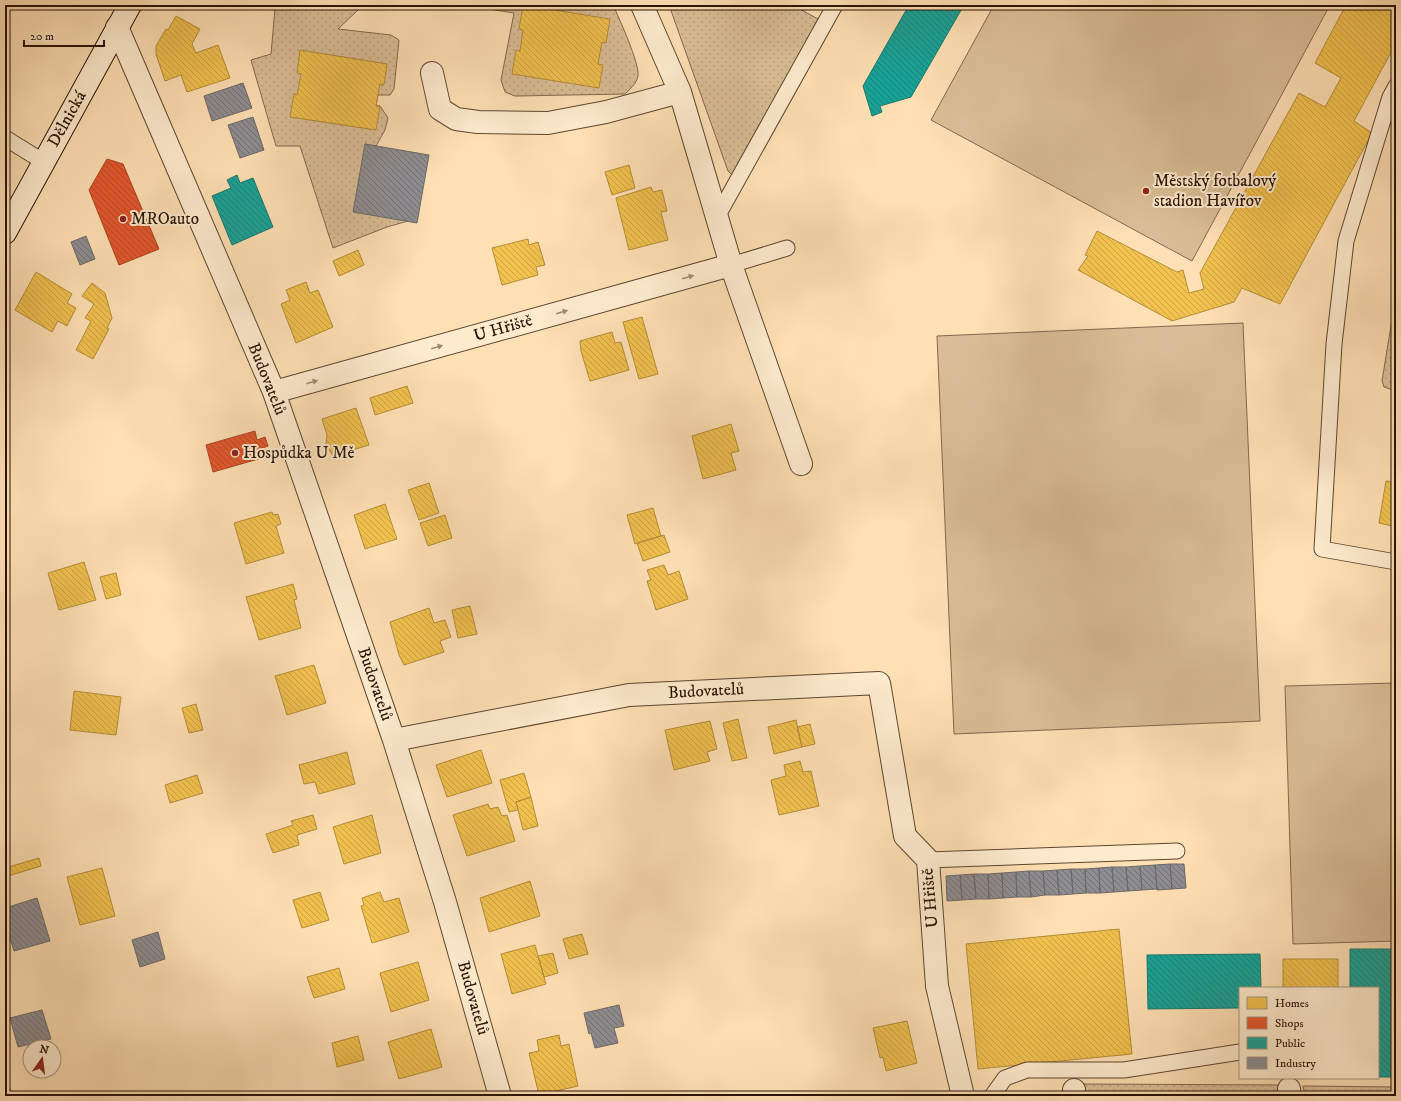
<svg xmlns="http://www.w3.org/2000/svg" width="1401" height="1101" font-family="'IM FELL DW Pica',serif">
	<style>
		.grass { fill: url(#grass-dots); stroke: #82684e }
		.pitch { fill: #dabd96; stroke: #82684e }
		.homes { fill: url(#homes-back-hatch); stroke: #b68d38 }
		.shops { fill: url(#shops-back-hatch); stroke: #ac4322 }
		.public { fill: url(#public-back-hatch); stroke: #1c786c }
		.industry { fill: url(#industry-back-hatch); stroke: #6f6868 }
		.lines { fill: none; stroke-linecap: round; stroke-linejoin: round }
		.lane-casing { stroke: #5e4631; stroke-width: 17 }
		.street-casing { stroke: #5e4631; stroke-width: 24 }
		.secondary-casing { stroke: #291305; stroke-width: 24 }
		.lane { stroke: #feebce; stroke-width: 15 }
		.street { stroke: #feebce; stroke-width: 22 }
		.secondary { stroke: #feebce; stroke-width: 22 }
		.oneway { fill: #9e8a74 }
		.poi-dot { fill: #8f2418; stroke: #feebce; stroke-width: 1.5 }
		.labels { text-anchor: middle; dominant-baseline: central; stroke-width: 4; stroke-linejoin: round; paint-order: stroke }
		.street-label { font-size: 17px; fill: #291305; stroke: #feebce }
		.poi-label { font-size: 17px; fill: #291305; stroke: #feebce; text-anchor: start }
	</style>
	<defs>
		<pattern id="grass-dots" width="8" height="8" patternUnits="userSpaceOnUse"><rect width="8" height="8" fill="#dabd96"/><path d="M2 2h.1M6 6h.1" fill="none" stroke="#bba280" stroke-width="1.8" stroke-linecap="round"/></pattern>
		<pattern id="homes-back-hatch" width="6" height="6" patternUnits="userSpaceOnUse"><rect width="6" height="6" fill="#f2c14e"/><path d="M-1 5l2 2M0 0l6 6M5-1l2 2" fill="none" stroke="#d0a543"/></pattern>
		<pattern id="shops-back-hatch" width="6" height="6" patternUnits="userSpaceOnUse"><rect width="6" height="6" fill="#e4572e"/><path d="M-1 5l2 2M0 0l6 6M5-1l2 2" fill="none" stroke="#b94725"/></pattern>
		<pattern id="public-back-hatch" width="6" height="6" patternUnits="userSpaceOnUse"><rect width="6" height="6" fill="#17a398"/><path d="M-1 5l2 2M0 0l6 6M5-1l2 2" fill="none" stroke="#15847a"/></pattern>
		<pattern id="industry-back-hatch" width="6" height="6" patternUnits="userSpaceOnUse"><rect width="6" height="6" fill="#8d8d92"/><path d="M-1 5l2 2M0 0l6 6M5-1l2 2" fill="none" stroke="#737275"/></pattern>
	</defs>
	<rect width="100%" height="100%" fill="#fee0b4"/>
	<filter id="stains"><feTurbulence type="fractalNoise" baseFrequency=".005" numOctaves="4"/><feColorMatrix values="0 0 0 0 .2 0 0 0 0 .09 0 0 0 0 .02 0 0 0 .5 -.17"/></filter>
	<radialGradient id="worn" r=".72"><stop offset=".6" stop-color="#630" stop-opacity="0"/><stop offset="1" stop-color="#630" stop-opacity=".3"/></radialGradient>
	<path class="grass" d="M 269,5 L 359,5 L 358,10 L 338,29 L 391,35 L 399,40 L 394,89 L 390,95 L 378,95 L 376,105 L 380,106 L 388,118 L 385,130 L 376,146 L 365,144 L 408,221 L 387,227 L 333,248 L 300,146 L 276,146 L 251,60 L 271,54 L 275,9 Z
		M 464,5 L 613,5 C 619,18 640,64 638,76 C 637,83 630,89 625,94 L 515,96 L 505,92 L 501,80 L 514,13 Z
		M 669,5 L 797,5 L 796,7 L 818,19 L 738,172 L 733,176 L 728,171 Z
		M 1396,295 L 1396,391 L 1384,387 L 1382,381 Z
		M 1081,1084 L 1286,1085 L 1286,1096 L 1085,1096 Z
		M 1303,1086 L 1396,1087 L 1396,1096 L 1305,1096 Z"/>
	<path class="pitch" d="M 994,5 L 1330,5 L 1192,261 L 931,120 Z
		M 1243,323 L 1260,721 L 954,734 L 937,336 Z
		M 1396,683 L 1396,941 L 1293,944 L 1285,686 Z"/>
	<path class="homes" d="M 523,5 L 610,19 L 606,43 L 602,42 L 598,64 L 603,65 L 599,88 L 512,74 L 516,50 L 520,51 L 523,30 L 519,29 Z
		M 1346,5 L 1396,5 L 1396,43 L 1354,121 L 1372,133 L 1280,304 L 1242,288 L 1234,302 L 1172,321 L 1078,270 L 1088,256 L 1085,255 L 1097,231 L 1177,272 L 1183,270 L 1189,293 L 1204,289 L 1200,273 L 1299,93 L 1325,107 L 1341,78 L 1315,63 Z
		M 176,16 L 200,29 L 192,44 L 196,53 L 218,45 L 230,78 L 187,92 L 181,75 L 165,81 L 156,54 L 156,46 L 166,29 L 168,30 Z
		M 300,50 L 387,64 L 384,85 L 380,84 L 376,106 L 380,106 L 376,130 L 290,117 L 294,94 L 297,95 L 301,74 L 297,73 Z
		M 629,165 L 635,188 L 612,195 L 605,172 Z
		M 651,187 L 653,192 L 662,190 L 667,211 L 661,212 L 668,240 L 629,250 L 616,198 Z
		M 528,239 L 529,245 L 538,242 L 545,265 L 536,267 L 538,275 L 502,285 L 492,248 Z
		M 358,250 L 364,265 L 339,276 L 333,261 Z
		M 36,272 L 72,294 L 67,303 L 76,308 L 67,326 L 58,321 L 52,332 L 15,310 Z
		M 306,282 L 310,293 L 318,290 L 333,327 L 296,343 L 281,304 L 290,300 L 286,290 Z
		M 92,283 L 105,293 L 112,318 L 107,328 L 109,329 L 93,359 L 76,350 L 91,321 L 85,318 L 94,304 L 82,296 Z
		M 642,317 L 658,374 L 639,379 L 623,322 Z
		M 612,332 L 615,343 L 621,342 L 629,370 L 590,381 L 581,351 L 580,341 Z
		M 407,386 L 413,403 L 375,415 L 370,398 Z
		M 356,408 L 369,445 L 333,456 L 326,444 L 327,435 L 322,419 Z
		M 731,424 L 739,451 L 731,453 L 736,470 L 703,479 L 692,436 Z
		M 1386,481 L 1396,482 L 1396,527 L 1379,523 Z
		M 429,483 L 439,513 L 419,520 L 408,490 Z
		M 385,504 L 397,539 L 365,549 L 354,515 Z
		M 653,508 L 661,536 L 635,544 L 627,515 Z
		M 272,512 L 273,515 L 278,514 L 281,524 L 276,526 L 284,553 L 246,564 L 234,523 Z
		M 445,515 L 452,538 L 428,546 L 420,523 Z
		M 664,535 L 670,552 L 643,561 L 637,543 Z
		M 84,562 L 96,600 L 59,610 L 48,573 Z
		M 664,565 L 668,575 L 679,571 L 688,599 L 656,610 L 647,581 L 651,580 L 647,570 Z
		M 116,573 L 121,595 L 106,599 L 100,577 Z
		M 293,584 L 297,599 L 294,600 L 301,628 L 259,640 L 246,597 Z
		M 470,606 L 477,634 L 458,638 L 452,610 Z
		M 429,608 L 434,623 L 445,620 L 451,637 L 440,641 L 444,652 L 404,665 L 399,655 L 390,622 Z
		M 314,665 L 326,703 L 287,715 L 275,676 Z
		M 74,691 L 121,697 L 116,735 L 70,730 Z
		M 196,704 L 203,730 L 189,733 L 182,708 Z
		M 738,719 L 747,758 L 732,761 L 723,723 Z
		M 796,720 L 802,747 L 774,754 L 768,727 Z
		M 710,721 L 717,749 L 707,752 L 710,761 L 674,770 L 665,730 Z
		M 810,724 L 815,744 L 802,747 L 797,727 Z
		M 481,750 L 492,783 L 447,797 L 436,765 Z
		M 347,752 L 355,784 L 319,794 L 315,782 L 304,784 L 299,765 Z
		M 800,761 L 803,772 L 811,771 L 819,806 L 779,815 L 771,780 L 786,776 L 784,765 Z
		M 524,773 L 531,797 L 516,802 L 518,810 L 509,812 L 500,780 Z
		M 197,775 L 203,793 L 170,803 L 165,785 Z
		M 531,797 L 538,826 L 523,830 L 516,802 Z
		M 488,804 L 490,809 L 498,807 L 502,816 L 507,815 L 515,841 L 467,856 L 453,815 Z
		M 313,815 L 317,829 L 297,835 L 299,845 L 273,853 L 266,834 L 293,825 L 291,821 Z
		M 372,815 L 381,853 L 344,864 L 333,827 Z
		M 39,858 L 41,866 L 5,877 L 5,868 Z
		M 102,868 L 115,916 L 80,925 L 67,877 Z
		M 530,881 L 540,916 L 489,932 L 480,898 Z
		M 320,892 L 329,920 L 302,928 L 293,900 Z
		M 380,892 L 384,902 L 399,898 L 409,932 L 372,943 L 361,906 L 364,905 L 362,898 Z
		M 1119,929 L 1132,1054 L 978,1069 L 966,944 Z
		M 582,934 L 588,954 L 569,959 L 563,939 Z
		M 535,945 L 546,984 L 512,994 L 501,954 Z
		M 553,953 L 558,973 L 544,977 L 538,956 Z
		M 1283,959 L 1338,959 L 1338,988 L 1283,988 Z
		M 418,962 L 429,1000 L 391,1012 L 380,973 Z
		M 339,968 L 345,989 L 314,998 L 307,977 Z
		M 907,1021 L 917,1063 L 886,1071 L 883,1057 L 880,1058 L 873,1028 Z
		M 431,1029 L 442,1067 L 399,1079 L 388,1042 Z
		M 559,1035 L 561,1046 L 569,1044 L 578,1086 L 539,1095 L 529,1053 L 539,1051 L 537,1040 Z
		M 358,1036 L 364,1060 L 337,1067 L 332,1043 Z
		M 5,1076 L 11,1091 L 5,1093 Z"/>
	<path class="shops" d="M 107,159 L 123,164 L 159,249 L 119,265 L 89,190 Z
		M 255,431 L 257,440 L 265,437 L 268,446 L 260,449 L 262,458 L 213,472 L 206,445 Z"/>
	<path class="public" d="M 909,5 L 964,5 L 911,97 L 880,106 L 882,112 L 872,116 L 863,86 Z
		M 237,175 L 240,183 L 253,178 L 273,227 L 232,245 L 212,196 L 231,188 L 227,180 Z
		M 1350,949 L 1396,949 L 1396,1077 L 1378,1077 L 1378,988 L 1350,988 Z
		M 1260,954 L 1261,988 L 1240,988 L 1240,1008 L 1148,1009 L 1147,955 Z"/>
	<path class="industry" d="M 243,83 L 252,108 L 212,121 L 204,96 Z
		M 253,117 L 264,150 L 240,158 L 228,125 Z
		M 365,144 L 429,155 L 417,223 L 353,212 Z
		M 86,236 L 95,259 L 80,265 L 71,242 Z
		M 1170,864 L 1172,889 L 1157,890 L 1155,865 Z
		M 1170,864 L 1184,864 L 1186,888 L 1172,889 Z
		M 1155,865 L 1157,889 L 1142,890 L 1140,866 Z
		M 1140,866 L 1142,890 L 1128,891 L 1126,867 Z
		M 1112,867 L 1114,892 L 1100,893 L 1099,868 Z
		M 1112,867 L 1126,867 L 1128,891 L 1114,892 Z
		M 1099,868 L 1100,893 L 1086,893 L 1085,869 Z
		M 1071,869 L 1073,894 L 1059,895 L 1057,870 Z
		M 1071,869 L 1085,869 L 1086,893 L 1073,894 Z
		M 1057,870 L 1059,895 L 1045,895 L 1043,871 Z
		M 1029,871 L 1031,897 L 1017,897 L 1016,872 Z
		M 1029,871 L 1043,871 L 1045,895 L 1031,897 Z
		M 1016,872 L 1017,897 L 1003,898 L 1002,873 Z
		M 1002,873 L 1003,898 L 989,899 L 988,874 Z
		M 974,874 L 988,874 L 989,899 L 976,899 Z
		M 974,874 L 976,899 L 962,900 L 960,875 Z
		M 960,875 L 962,900 L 947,901 L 946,876 Z
		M 37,898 L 50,941 L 14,951 L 5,922 L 5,908 Z
		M 158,932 L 165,959 L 140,967 L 132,940 Z
		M 619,1005 L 624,1026 L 614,1028 L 618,1043 L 595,1048 L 591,1033 L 589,1034 L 584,1013 Z
		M 42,1010 L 51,1039 L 18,1047 L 10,1018 Z"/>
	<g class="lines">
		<g class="lane-casing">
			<path id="lane" d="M 1396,86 L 1390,97 L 1346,241 L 1334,344 L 1322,549 L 1396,562
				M 5,138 L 44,162
				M 717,217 L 835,5
				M 731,265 L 787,248
				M 928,860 L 1177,851
				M 992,1096 L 1005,1078 L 1027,1070 L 1124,1070 L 1240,1052"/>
		</g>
		<g class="street-casing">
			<path id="street" d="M 642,5 L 680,92 L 731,265 L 801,464
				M 117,27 L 274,392 L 394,740 L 445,902 L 500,1096
				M 432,73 L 440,109 L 456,119 L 478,122 L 548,123 L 606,112 L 680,92
				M 274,392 L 731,265
				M 394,740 L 629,695 L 879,683 L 905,836 L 928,860 L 937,986 L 963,1096
				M 1289,1089 L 1290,1096
				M 1074,1090 L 1074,1096"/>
		</g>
		<g class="secondary-casing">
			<path id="secondary" d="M 5,233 L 130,5"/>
		</g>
		<use href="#lane" class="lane"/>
		<use href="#street" class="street"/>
		<use href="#secondary" class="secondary"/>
	</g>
	<defs><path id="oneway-solid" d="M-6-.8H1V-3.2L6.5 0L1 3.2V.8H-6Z"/></defs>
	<g class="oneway">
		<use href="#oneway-solid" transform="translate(688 277) rotate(-16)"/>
		<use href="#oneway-solid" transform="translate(562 312) rotate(-16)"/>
		<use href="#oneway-solid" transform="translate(437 347) rotate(-16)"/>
		<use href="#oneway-solid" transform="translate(312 382) rotate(-16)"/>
	</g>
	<g class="poi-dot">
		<circle cx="1146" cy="191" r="4"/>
		<circle cx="123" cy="219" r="4"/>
		<circle cx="235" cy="453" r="4"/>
	</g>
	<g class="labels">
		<g class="street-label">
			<text transform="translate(67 119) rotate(-61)">Dělnická</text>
			<text transform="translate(503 328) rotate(-16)">U Hřiště</text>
			<text transform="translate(267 379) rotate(68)">Budovatelů</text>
			<text transform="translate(375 684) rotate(71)">Budovatelů</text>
			<text transform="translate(706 691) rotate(-3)">Budovatelů</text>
			<text transform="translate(930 898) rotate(-95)">U Hřiště</text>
			<text transform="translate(473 998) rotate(74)">Budovatelů</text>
		</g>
		<g class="poi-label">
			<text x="1154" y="181">Městský fotbalový<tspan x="1154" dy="20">stadion Havířov</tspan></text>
			<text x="131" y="219">MROauto</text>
			<text x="243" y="453">Hospůdka U Mě</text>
		</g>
	</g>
	<rect width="1401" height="1101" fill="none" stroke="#fee0b4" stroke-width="20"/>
	<rect x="6" y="6" width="1389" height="1089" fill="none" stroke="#291305" stroke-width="2"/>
	<rect x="10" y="10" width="1381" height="1081" fill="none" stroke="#291305"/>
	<rect x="1239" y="987" width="140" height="92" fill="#feebce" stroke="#a9957e"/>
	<rect x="1247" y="997" width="20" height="12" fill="#f2c14e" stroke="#a9957e"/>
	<text x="1275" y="1007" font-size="12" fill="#291305">Homes</text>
	<rect x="1247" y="1017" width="20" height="12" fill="#e4572e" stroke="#a9957e"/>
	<text x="1275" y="1027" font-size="12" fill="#291305">Shops</text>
	<rect x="1247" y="1037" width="20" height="12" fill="#17a398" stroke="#a9957e"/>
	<text x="1275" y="1047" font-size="12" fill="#291305">Public</text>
	<rect x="1247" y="1057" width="20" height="12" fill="#8d8d92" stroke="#a9957e"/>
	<text x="1275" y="1067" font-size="12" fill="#291305">Industry</text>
	<g transform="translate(42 1059) rotate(14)"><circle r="19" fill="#feebce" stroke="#a9957e"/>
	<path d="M0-3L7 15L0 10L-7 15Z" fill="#8f2418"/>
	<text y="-6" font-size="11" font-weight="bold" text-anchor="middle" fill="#291305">N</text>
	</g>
	<path d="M24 40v6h80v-6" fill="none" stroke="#291305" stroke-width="2"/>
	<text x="30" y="40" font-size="12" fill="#291305" stroke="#feebce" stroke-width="3" paint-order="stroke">20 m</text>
	<rect width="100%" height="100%" filter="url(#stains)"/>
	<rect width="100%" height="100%" fill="url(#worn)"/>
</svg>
